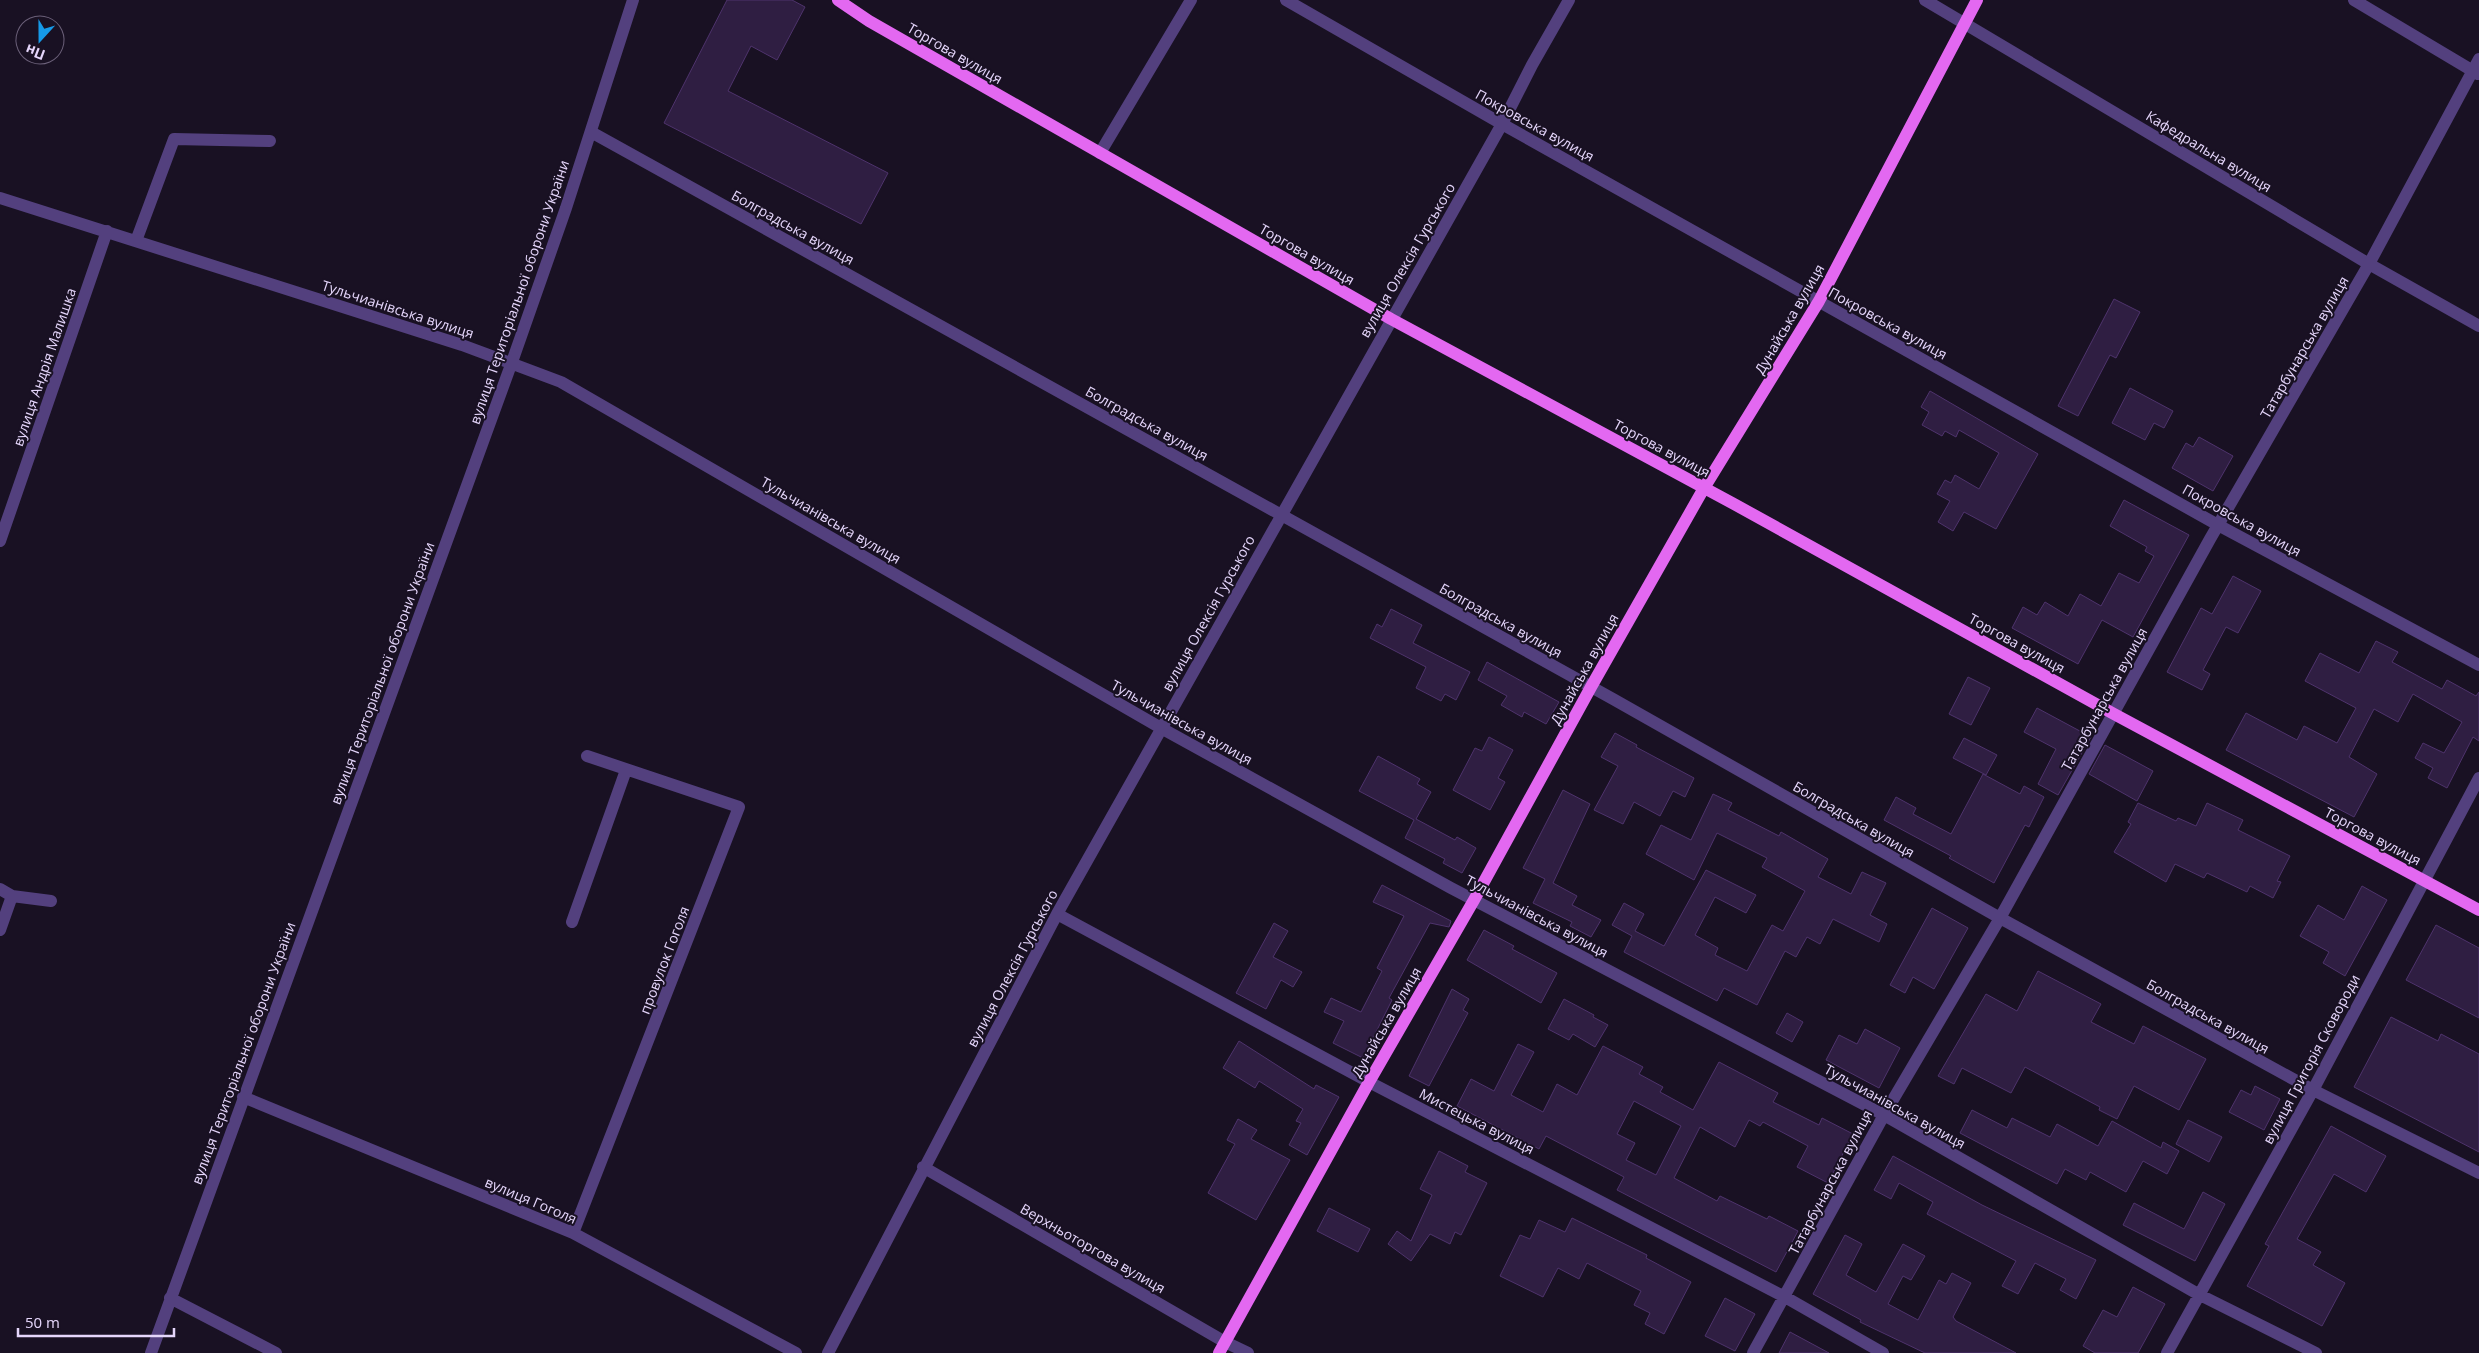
<svg xmlns="http://www.w3.org/2000/svg" width="2479" height="1353" font-family="'Open Sans',sans-serif">
	<style>
		.building { fill: #2f1e42; stroke: #4e336c; fill-rule: evenodd }
		.lines { fill: none; stroke-linecap: round; stroke-linejoin: round }
		.minor { stroke: #53407e; stroke-width: 12 }
		.major { stroke: #e368f1; stroke-width: 12 }
		.labels { text-anchor: middle; dominant-baseline: central; stroke-width: 4; stroke-linejoin: round; paint-order: stroke }
		.street-label { font-size: 14px; fill: #e5d6fb; stroke: #191123 }
	</style>
	<rect width="100%" height="100%" fill="#191123"/>
	<path class="building" d="M 727,0 L 792,0 L 805,7 L 777,60 L 751,46 L 728,91 L 888,173 L 861,224 L 664,123 Z
		M 2114,299 L 2140,312 L 2116,358 L 2110,355 L 2078,416 L 2058,406 Z
		M 2130,388 L 2173,411 L 2164,428 L 2154,423 L 2145,440 L 2112,423 Z
		M 1930,391 L 2038,454 L 1996,529 L 1964,512 L 1953,531 L 1938,522 L 1950,501 L 1937,494 L 1945,480 L 1951,483 L 1955,475 L 1979,489 L 1999,453 L 1959,430 L 1956,437 L 1945,431 L 1942,436 L 1922,425 L 1929,412 L 1921,407 Z
		M 2199,437 L 2233,456 L 2213,491 L 2172,468 L 2186,443 L 2193,447 Z
		M 2124,500 L 2189,535 L 2133,637 L 2102,620 L 2078,664 L 2012,628 L 2023,607 L 2037,615 L 2045,602 L 2068,616 L 2080,594 L 2101,606 L 2119,573 L 2139,583 L 2154,556 L 2145,551 L 2147,547 L 2110,526 Z
		M 2233,576 L 2261,591 L 2238,633 L 2226,627 L 2203,670 L 2210,674 L 2202,690 L 2167,672 L 2201,608 L 2212,614 Z
		M 1391,609 L 1422,625 L 1413,643 L 1470,672 L 1456,700 L 1445,694 L 1441,701 L 1416,688 L 1426,667 L 1370,638 L 1377,624 L 1382,627 Z
		M 2376,641 L 2398,652 L 2392,662 L 2442,689 L 2447,680 L 2476,696 L 2479,692 L 2479,741 L 2473,737 L 2447,788 L 2428,778 L 2433,768 L 2415,758 L 2423,743 L 2444,753 L 2462,722 L 2413,694 L 2398,722 L 2374,709 L 2349,757 L 2377,774 L 2354,817 L 2226,750 L 2246,713 L 2297,740 L 2304,726 L 2337,743 L 2356,708 L 2305,681 L 2320,653 L 2359,673 Z
		M 1487,662 L 1559,702 L 1546,724 L 1524,712 L 1522,717 L 1501,705 L 1507,696 L 1478,680 Z
		M 1968,677 L 1990,688 L 1971,725 L 1949,714 Z
		M 2037,708 L 2091,737 L 2058,795 L 2038,784 L 2056,749 L 2024,732 Z
		M 1615,733 L 1637,745 L 1636,747 L 1694,778 L 1685,797 L 1673,791 L 1660,816 L 1634,802 L 1623,824 L 1594,810 L 1618,766 L 1601,757 Z
		M 1489,737 L 1513,750 L 1498,778 L 1505,782 L 1490,810 L 1453,790 L 1475,748 L 1482,751 Z
		M 1964,738 L 1997,755 L 1986,775 L 1953,758 Z
		M 2105,745 L 2153,771 L 2137,801 L 2089,774 Z
		M 1378,756 L 1420,779 L 1417,784 L 1431,792 L 1416,819 L 1455,840 L 1457,837 L 1476,848 L 1462,873 L 1443,863 L 1445,859 L 1405,838 L 1414,820 L 1359,791 Z
		M 1983,774 L 2020,794 L 2024,786 L 2044,797 L 2029,827 L 2025,825 L 1994,883 L 1949,858 L 1951,856 L 1884,820 L 1896,797 L 1916,808 L 1913,814 L 1951,834 Z
		M 1563,790 L 1590,804 L 1553,883 L 1577,896 L 1572,905 L 1601,920 L 1591,937 L 1570,926 L 1572,922 L 1533,903 L 1545,879 L 1523,868 Z
		M 1713,794 L 1732,803 L 1728,810 L 1779,836 L 1781,832 L 1828,859 L 1818,877 L 1851,894 L 1862,872 L 1886,883 L 1870,915 L 1887,924 L 1879,942 L 1833,919 L 1820,944 L 1807,937 L 1796,957 L 1785,951 L 1757,1005 L 1724,988 L 1717,1001 L 1624,952 L 1632,936 L 1612,925 L 1624,903 L 1644,914 L 1635,931 L 1664,946 L 1706,870 L 1756,895 L 1746,913 L 1715,897 L 1695,935 L 1718,948 L 1715,955 L 1747,971 L 1772,925 L 1783,931 L 1805,891 L 1762,867 L 1767,858 L 1717,833 L 1694,880 L 1646,854 L 1661,825 L 1691,840 Z
		M 2138,803 L 2176,821 L 2178,818 L 2196,826 L 2207,803 L 2243,820 L 2238,830 L 2290,856 L 2277,881 L 2281,882 L 2273,898 L 2250,886 L 2247,892 L 2207,873 L 2204,878 L 2175,864 L 2166,882 L 2114,852 L 2131,824 L 2128,822 Z
		M 1382,885 L 1451,921 L 1449,927 L 1430,923 L 1389,998 L 1392,1000 L 1363,1058 L 1333,1043 L 1344,1021 L 1324,1012 L 1331,998 L 1361,1012 L 1382,971 L 1377,968 L 1404,916 L 1373,902 Z
		M 2362,886 L 2387,900 L 2345,976 L 2323,963 L 2329,952 L 2300,936 L 2318,905 L 2344,920 Z
		M 1932,908 L 1968,928 L 1934,989 L 1913,977 L 1905,993 L 1890,985 Z
		M 1274,923 L 1288,931 L 1273,957 L 1302,972 L 1293,987 L 1281,980 L 1266,1009 L 1236,993 Z
		M 2436,925 L 2479,948 L 2479,1018 L 2406,980 Z
		M 1484,930 L 1514,946 L 1512,949 L 1557,973 L 1541,1003 L 1467,960 Z
		M 2038,971 L 2101,1004 L 2091,1022 L 2134,1044 L 2143,1026 L 2206,1059 L 2179,1110 L 2134,1086 L 2117,1119 L 2099,1110 L 2100,1107 L 2025,1067 L 2011,1093 L 1962,1068 L 1954,1084 L 1938,1076 L 1986,994 L 2017,1011 Z
		M 1452,989 L 1469,999 L 1463,1010 L 1468,1013 L 1429,1086 L 1409,1076 Z
		M 1564,999 L 1594,1015 L 1593,1017 L 1608,1025 L 1595,1047 L 1573,1034 L 1569,1040 L 1548,1029 Z
		M 1787,1013 L 1803,1022 L 1792,1042 L 1776,1033 Z
		M 2391,1017 L 2438,1041 L 2441,1034 L 2479,1054 L 2479,1152 L 2354,1087 Z
		M 1865,1029 L 1900,1048 L 1879,1088 L 1826,1060 L 1839,1035 L 1857,1044 Z
		M 1239,1041 L 1314,1089 L 1316,1085 L 1339,1097 L 1307,1155 L 1289,1145 L 1301,1123 L 1296,1121 L 1303,1109 L 1259,1081 L 1255,1088 L 1223,1068 Z
		M 1518,1044 L 1534,1052 L 1511,1095 L 1543,1112 L 1557,1084 L 1577,1095 L 1603,1046 L 1643,1067 L 1639,1074 L 1663,1087 L 1660,1092 L 1693,1110 L 1719,1062 L 1778,1093 L 1773,1102 L 1819,1125 L 1822,1118 L 1853,1134 L 1828,1183 L 1797,1167 L 1808,1146 L 1763,1122 L 1760,1126 L 1749,1120 L 1735,1147 L 1700,1127 L 1674,1178 L 1717,1201 L 1720,1196 L 1767,1219 L 1769,1216 L 1798,1231 L 1776,1272 L 1617,1190 L 1624,1177 L 1546,1136 L 1539,1149 L 1457,1106 L 1471,1079 L 1494,1091 ZM 1634,1101 L 1681,1126 L 1656,1175 L 1626,1160 L 1635,1143 L 1617,1134 Z
		M 2255,1086 L 2280,1099 L 2264,1130 L 2229,1112 L 2241,1090 L 2251,1095 Z
		M 1972,1110 L 2007,1128 L 2012,1118 L 2050,1137 L 2057,1124 L 2098,1146 L 2112,1121 L 2161,1148 L 2163,1142 L 2179,1151 L 2167,1174 L 2143,1161 L 2126,1192 L 2090,1172 L 2086,1180 L 2065,1169 L 2057,1184 L 1960,1133 Z
		M 1238,1119 L 1257,1130 L 1251,1139 L 1290,1160 L 1256,1220 L 1208,1193 L 1235,1144 L 1227,1140 Z
		M 2188,1120 L 2222,1137 L 2209,1162 L 2176,1144 Z
		M 2331,1126 L 2386,1156 L 2366,1192 L 2334,1174 L 2297,1239 L 2321,1252 L 2313,1265 L 2345,1283 L 2322,1326 L 2247,1286 L 2269,1246 L 2265,1244 Z
		M 1439,1151 L 1468,1166 L 1465,1172 L 1487,1183 L 1461,1235 L 1455,1232 L 1450,1244 L 1430,1234 L 1411,1261 L 1388,1244 L 1397,1231 L 1411,1241 L 1432,1195 L 1420,1189 Z
		M 1893,1156 L 1982,1205 L 2096,1260 L 2076,1299 L 2060,1290 L 2066,1279 L 2035,1263 L 2018,1294 L 2002,1286 L 2016,1261 L 1927,1214 L 1933,1202 L 1899,1183 L 1891,1199 L 1874,1190 Z
		M 2203,1192 L 2225,1204 L 2195,1261 L 2123,1225 L 2134,1203 L 2184,1229 Z
		M 1329,1208 L 1370,1229 L 1358,1252 L 1317,1231 Z
		M 1572,1218 L 1647,1255 L 1646,1258 L 1691,1282 L 1664,1334 L 1645,1324 L 1650,1313 L 1634,1305 L 1641,1291 L 1587,1263 L 1579,1279 L 1558,1268 L 1543,1297 L 1500,1276 L 1520,1235 L 1530,1239 L 1539,1220 L 1565,1232 Z
		M 1845,1235 L 1862,1244 L 1846,1275 L 1876,1292 L 1903,1244 L 1925,1256 L 1911,1280 L 1903,1276 L 1888,1304 L 1918,1320 L 1939,1280 L 1946,1284 L 1952,1273 L 1971,1283 L 1953,1317 L 1956,1321 L 2016,1353 L 1925,1353 L 1860,1322 L 1861,1320 L 1813,1294 Z
		M 2133,1287 L 2165,1304 L 2138,1353 L 2095,1353 L 2083,1346 L 2103,1310 L 2117,1317 Z
		M 1725,1298 L 1755,1314 L 1735,1351 L 1705,1336 Z
		M 1790,1332 L 1829,1353 L 1779,1353 Z"/>
	<g class="lines">
		<path class="minor" d="M 1286,0 L 1502,124 L 2218,525 L 2479,665
			M 1925,0 L 2369,264 L 2479,326
			M 2354,0 L 2478,74
			M 591,132 L 1613,699 L 2000,918 L 2313,1090 L 2479,1173
			M 1100,153 L 1191,0
			M 0,198 L 462,345 L 561,382 L 1161,728 L 1451,888 L 1884,1115 L 2198,1294 L 2316,1353
			M 136,241 L 174,139 L 270,141
			M 0,541 L 107,231
			M 0,889 L 12,896 L 51,901
			M 1057,914 L 1369,1082 L 1785,1297 L 1883,1353
			M 572,922 L 626,770
			M 0,930 L 12,896
			M 243,1097 L 573,1233 L 796,1353
			M 923,1167 L 1225,1342 L 1248,1353
			M 573,1233 L 739,807 L 587,756
			M 170,1298 L 276,1353
			M 151,1353 L 512,362 L 566,208 L 633,0
			M 828,1353 L 1057,914 L 1502,124 L 1532,65 L 1569,0
			M 1753,1353 L 1884,1115 L 2000,918 L 2210,539 L 2369,264 L 2479,59
			M 2167,1353 L 2313,1090 L 2479,778"/>
		<path class="major" d="M 838,0 L 869,21 L 1391,319 L 1734,504 L 2114,714 L 2479,910
			M 1219,1353 L 1369,1082 L 1474,900 L 1591,687 L 1704,488 L 1819,301 L 1977,0"/>
	</g>
	<g class="labels">
		<g class="street-label">
			<text transform="translate(955 53) rotate(30)">Торгова вулиця</text>
			<text transform="translate(1535 125) rotate(29)">Покровська вулиця</text>
			<text transform="translate(2209 151) rotate(31)">Кафедральна вулиця</text>
			<text transform="translate(793 227) rotate(29)">Болградська вулиця</text>
			<text transform="translate(1307 254) rotate(30)">Торгова вулиця</text>
			<text transform="translate(1407 260) rotate(-60)">вулиця Олексія Гурського</text>
			<text transform="translate(519 292) rotate(-71)">вулиця Територіальної оборони України</text>
			<text transform="translate(398 309) rotate(18)">Тульчианівська вулиця</text>
			<text transform="translate(1789 319) rotate(-60)">Дунайська вулиця</text>
			<text transform="translate(1888 323) rotate(29)">Покровська вулиця</text>
			<text transform="translate(2304 347) rotate(-60)">Татарбунарська вулиця</text>
			<text transform="translate(44 367) rotate(-71)">вулиця Андрія Малишка</text>
			<text transform="translate(1147 423) rotate(29)">Болградська вулиця</text>
			<text transform="translate(1662 448) rotate(28)">Торгова вулиця</text>
			<text transform="translate(831 520) rotate(30)">Тульчианівська вулиця</text>
			<text transform="translate(2242 520) rotate(29)">Покровська вулиця</text>
			<text transform="translate(1208 613) rotate(-61)">вулиця Олексія Гурського</text>
			<text transform="translate(1501 620) rotate(29)">Болградська вулиця</text>
			<text transform="translate(2017 643) rotate(29)">Торгова вулиця</text>
			<text transform="translate(1584 669) rotate(-61)">Дунайська вулиця</text>
			<text transform="translate(382 673) rotate(-70)">вулиця Територіальної оборони України</text>
			<text transform="translate(2104 699) rotate(-61)">Татарбунарська вулиця</text>
			<text transform="translate(1182 722) rotate(29)">Тульчианівська вулиця</text>
			<text transform="translate(1854 819) rotate(30)">Болградська вулиця</text>
			<text transform="translate(2373 836) rotate(28)">Торгова вулиця</text>
			<text transform="translate(1537 916) rotate(28)">Тульчианівська вулиця</text>
			<text transform="translate(664 960) rotate(-69)">провулок Гоголя</text>
			<text transform="translate(1012 968) rotate(-62)">вулиця Олексія Гурського</text>
			<text transform="translate(2208 1016) rotate(29)">Болградська вулиця</text>
			<text transform="translate(1386 1022) rotate(-60)">Дунайська вулиця</text>
			<text transform="translate(243 1053) rotate(-70)">вулиця Територіальної оборони України</text>
			<text transform="translate(2311 1059) rotate(-62)">вулиця Григорія Сковороди</text>
			<text transform="translate(1895 1106) rotate(29)">Тульчианівська вулиця</text>
			<text transform="translate(1477 1121) rotate(27)">Мистецька вулиця</text>
			<text transform="translate(1830 1182) rotate(-62)">Татарбунарська вулиця</text>
			<text transform="translate(531 1200) rotate(23)">вулиця Гоголя</text>
			<text transform="translate(1093 1248) rotate(30)">Верхньоторгова вулиця</text>
		</g>
	</g>
	<g transform="translate(40 40) rotate(201)"><circle r="24" fill="#191123" stroke="#6b6079"/>
	<path d="M0-4L9 19L0 12L-9 19Z" fill="#169ae8"/>
	<text y="-8" font-size="14" font-weight="bold" text-anchor="middle" fill="#e5d6fb">Пн</text>
	</g>
	<path d="M18 1328v8h156v-8" fill="none" stroke="#e5d6fb" stroke-width="2.5"/>
	<text x="25" y="1328" font-size="15" fill="#e5d6fb" stroke="#191123" stroke-width="4" paint-order="stroke">50 m</text>
</svg>
